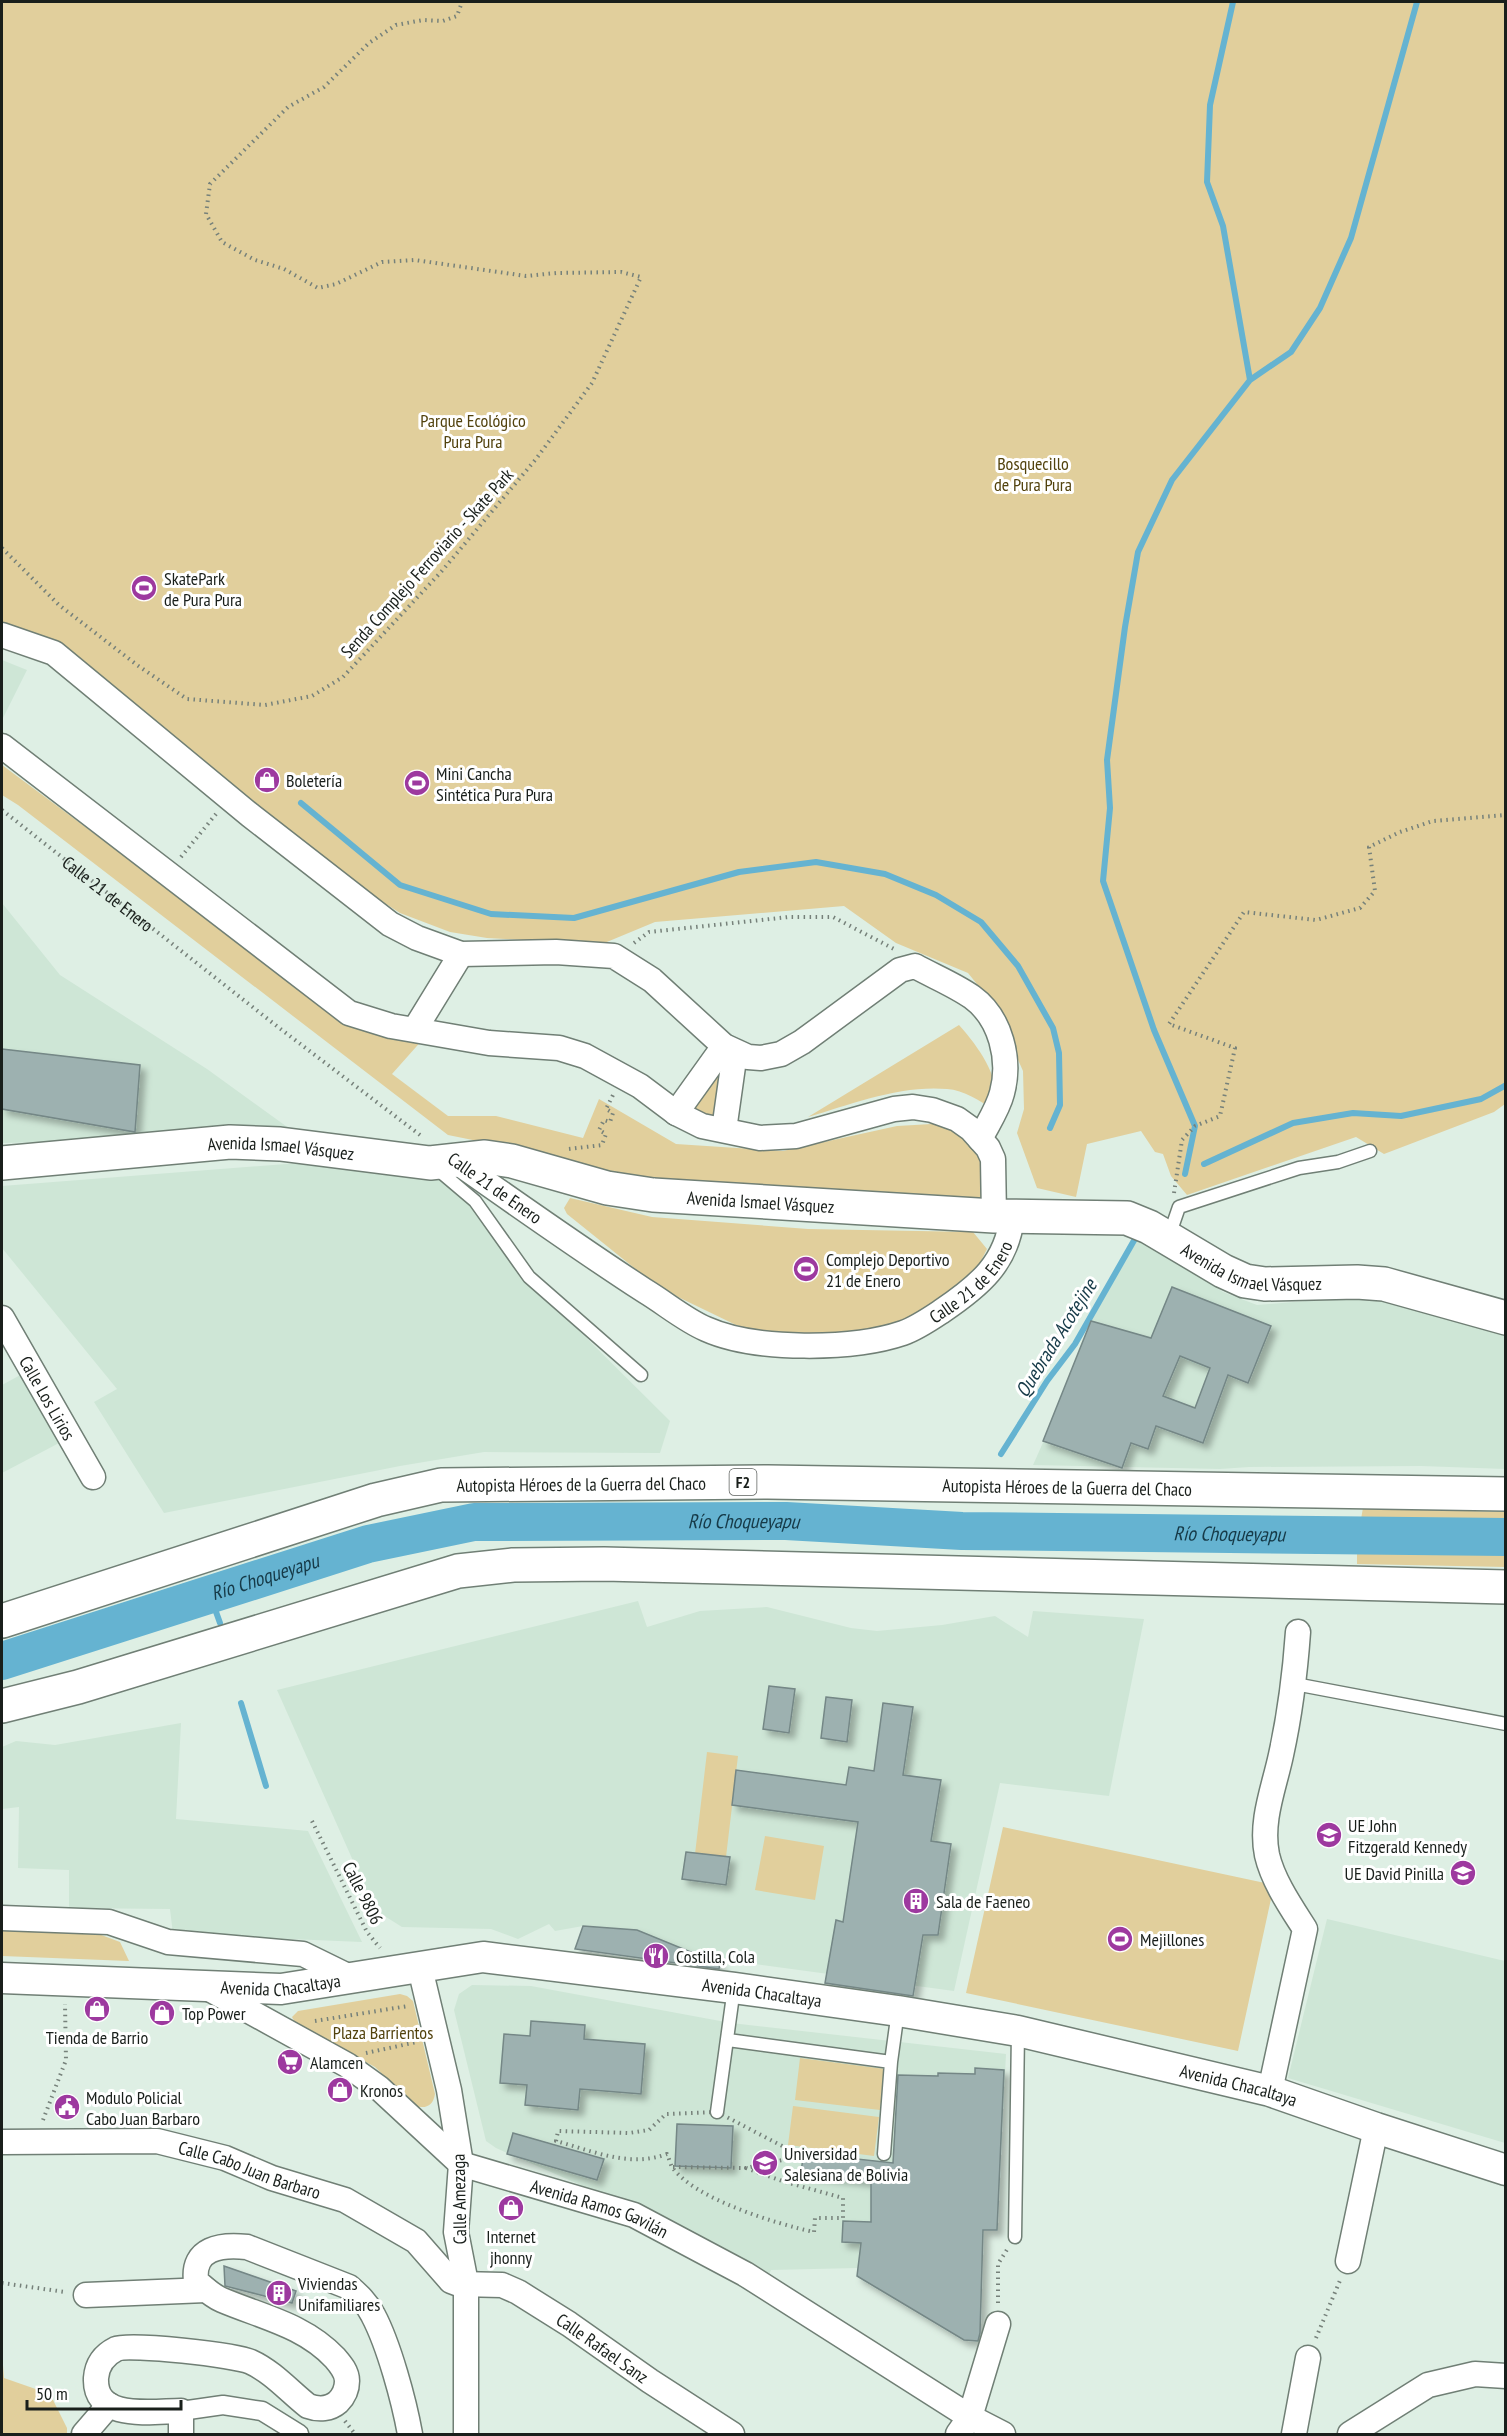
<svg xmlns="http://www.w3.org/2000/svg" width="1507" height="2436" font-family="'PT Sans Narrow',sans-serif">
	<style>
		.built { fill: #cee6d6 }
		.green { fill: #e1cf9c }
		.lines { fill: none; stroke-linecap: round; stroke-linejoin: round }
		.stream { stroke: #65b3d1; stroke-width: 6 }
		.river { stroke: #65b3d1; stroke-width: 38 }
		.building { fill: #9db1b0; stroke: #748786; stroke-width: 1.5; fill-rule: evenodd; filter: url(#shadow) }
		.service-casing { stroke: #707f75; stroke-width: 15 }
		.pedestrian-casing { stroke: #707f75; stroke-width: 21 }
		.minor-casing { stroke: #707f75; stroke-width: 27 }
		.tertiary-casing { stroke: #707f75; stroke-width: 33 }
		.secondary-casing { stroke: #707f75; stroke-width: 36 }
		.motorway-casing { stroke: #707f75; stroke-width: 36 }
		.path { stroke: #76817a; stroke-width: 4; stroke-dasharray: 1.5 4.5; stroke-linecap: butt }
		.service { stroke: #fff; stroke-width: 12 }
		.pedestrian { stroke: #fff; stroke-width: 18 }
		.minor { stroke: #fff; stroke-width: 24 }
		.tertiary { stroke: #fff; stroke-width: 30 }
		.secondary { stroke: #fff; stroke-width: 33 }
		.motorway { stroke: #fff; stroke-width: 33 }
		.labels { text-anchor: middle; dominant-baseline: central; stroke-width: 6; stroke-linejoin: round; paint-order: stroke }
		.shield { fill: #fff; stroke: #5e625f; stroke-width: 1.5 }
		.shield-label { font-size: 16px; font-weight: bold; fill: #191f1b }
		.park-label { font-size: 18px; fill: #52420d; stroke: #fff }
		.street-label { font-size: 18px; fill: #191f1b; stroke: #fff }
		.poi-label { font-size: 18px; fill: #191f1b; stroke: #fff; text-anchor: start }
		.water-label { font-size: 20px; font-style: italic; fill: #163a48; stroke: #fff }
	</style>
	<defs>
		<filter id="shadow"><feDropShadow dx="5.5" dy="5.5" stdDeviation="3" flood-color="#0004"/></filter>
	</defs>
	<rect width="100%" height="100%" fill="#deefe4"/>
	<path class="built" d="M 2,660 L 27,670 L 2,720 Z
		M 2,903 L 60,975 L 207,1069 L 290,1129 L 214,1126 L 47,1142 L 2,1143 Z
		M 312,1162 L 442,1179 L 471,1205 L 526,1278 L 670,1421 L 660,1453 L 484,1452 L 400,1466 L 164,1513 L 94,1402 L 117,1389 L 2,1248 L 2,1186 Z
		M 1139,1237 L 1223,1292 L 1257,1305 L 1342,1298 L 1379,1299 L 1505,1334 L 1505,1469 L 1421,1466 L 1249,1467 L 1220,1469 L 1033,1465 L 1058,1409 L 1091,1321 Z
		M 24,1373 L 61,1442 L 2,1473 L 2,1385 Z
		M 638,1601 L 647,1627 L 700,1611 L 767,1607 L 851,1628 L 877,1631 L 942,1625 L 995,1616 L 1028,1637 L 1033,1611 L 1144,1619 L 1109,1796 L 1000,1783 L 954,1991 L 703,1957 L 637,1930 L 583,1926 L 555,1931 L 549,1924 L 518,1939 L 491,1929 L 402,1927 L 375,1910 L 277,1690 Z
		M 181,1723 L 176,1819 L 308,1831 L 362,1942 L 173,1934 L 170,1909 L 69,1908 L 69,1870 L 18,1868 L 19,1807 L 2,1809 L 2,1747 L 16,1741 L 55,1745 Z
		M 1327,1919 L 1505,1961 L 1505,2143 L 1288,2078 Z
		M 472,1985 L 531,1986 L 731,2023 L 1006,2054 L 997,2230 L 983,2230 L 980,2342 L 964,2340 L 857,2276 L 857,2268 L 771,2270 L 767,2279 L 649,2215 L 496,2148 L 486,2141 L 454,2010 L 459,1994 Z"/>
	<path class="green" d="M 2,2 L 1505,2 L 1505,1104 L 1494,1112 L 1384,1154 L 1356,1137 L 1187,1195 L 1171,1176 L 1163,1154 L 1155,1152 L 1141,1131 L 1087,1144 L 1076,1197 L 1037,1188 L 1017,1133 L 1024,1109 L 1023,1071 L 993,1004 L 968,973 L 896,943 L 844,906 L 655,922 L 602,944 L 487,938 L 450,932 L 400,913 L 358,886 L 167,733 L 59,642 L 2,624 Z
		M 2,765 L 353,1026 L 424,1038 L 392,1074 L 448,1116 L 496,1116 L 583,1138 L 599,1099 L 676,1144 L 783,1151 L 897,1126 L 949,1123 L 980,1154 L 986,1198 L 666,1184 L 518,1149 L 448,1135 L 18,805 L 2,795 Z
		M 959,1025 C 977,1045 1005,1082 993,1109 C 980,1101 964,1090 947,1089 C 900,1085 852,1104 808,1117 Z
		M 725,1060 L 716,1120 L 688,1110 Z
		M 570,1198 L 652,1217 L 808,1229 L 973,1232 L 987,1249 L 978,1267 L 953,1295 L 921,1315 L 855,1337 L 778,1336 L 736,1325 L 678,1297 L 638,1271 L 567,1214 L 564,1208 Z
		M 1363,1508 L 1505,1512 L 1505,1531 L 1359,1530 Z
		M 1357,1549 L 1505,1553 L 1505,1567 L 1357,1564 Z
		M 707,1752 L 738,1756 L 726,1857 L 695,1854 Z
		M 1003,1827 L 1274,1885 L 1238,2051 L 966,1993 Z
		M 765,1836 L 824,1846 L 815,1900 L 755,1890 Z
		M 2,1928 L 88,1930 L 120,1942 L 129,1961 L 2,1956 Z
		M 400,1994 L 407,1996 L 413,2001 L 435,2094 C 433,2106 426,2109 415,2106 L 375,2067 L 296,2024 L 292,2017 L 298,2011 Z
		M 800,2058 L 885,2069 L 880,2110 L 795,2100 Z
		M 793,2106 L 879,2117 L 874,2156 L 788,2145 Z
		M 2,2352 L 4,2378 L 50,2394 L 67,2428 L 67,2434 L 2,2434 Z"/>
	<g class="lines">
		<path class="stream" d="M 1233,2 L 1210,105 L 1207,182 L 1223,226 L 1250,380
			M 301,803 L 400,885 L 491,914 L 574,918 L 739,872 L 816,862 L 885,874 L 936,895 L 981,922 L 1018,966 L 1053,1028 L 1059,1053 L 1060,1105 L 1050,1128
			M 1204,1164 L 1293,1123 L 1353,1113 L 1401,1116 L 1481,1099 L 1506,1085
			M 1185,1174 L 1195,1126 L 1154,1030 L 1103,881 L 1110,808 L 1107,760 L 1125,627 L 1138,552 L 1172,480 L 1250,380 L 1291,352 L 1320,308 L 1351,238 L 1417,2
			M 1001,1454 L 1047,1381 L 1075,1344 L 1136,1237
			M 210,1595 L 220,1623
			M 241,1703 L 266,1786"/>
		<path class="river" id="s1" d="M 2,1661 L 368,1544 L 474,1522 L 786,1521 L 962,1531 L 1506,1537"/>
	</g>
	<path class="building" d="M 2,1049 L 140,1065 L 135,1132 L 2,1109 Z
		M 1172,1287 L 1271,1326 L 1248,1383 L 1228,1375 L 1203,1443 L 1156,1426 L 1148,1449 L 1131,1443 L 1122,1468 L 1043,1441 L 1091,1321 L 1151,1338 ZM 1180,1356 L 1210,1368 L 1195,1408 L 1163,1396 Z
		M 769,1686 L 795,1689 L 789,1733 L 763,1729 Z
		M 826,1697 L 852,1700 L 847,1742 L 821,1738 Z
		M 883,1703 L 913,1707 L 903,1775 L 941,1780 L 931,1841 L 951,1844 L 938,1935 L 923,1935 L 913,1996 L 825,1983 L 836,1920 L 843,1922 L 858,1822 L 732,1805 L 736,1770 L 846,1785 L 849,1767 L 874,1771 Z
		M 686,1852 L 730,1857 L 726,1885 L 682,1879 Z
		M 583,1926 L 637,1930 L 720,1964 L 719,1969 L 575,1949 Z
		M 531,2021 L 585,2025 L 584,2039 L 645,2044 L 641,2094 L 580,2089 L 578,2110 L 525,2105 L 527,2085 L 500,2083 L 504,2034 L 530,2036 Z
		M 975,2068 L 1004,2070 L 997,2230 L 983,2230 L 980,2333 L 978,2341 L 964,2340 L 857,2276 L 861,2243 L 842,2242 L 843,2221 L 871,2222 L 871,2181 L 801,2173 L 803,2157 L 839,2161 L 839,2157 L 893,2163 L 898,2075 L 938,2076 L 938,2073 L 975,2074 Z
		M 677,2124 L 733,2126 L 731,2168 L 675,2166 Z
		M 513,2133 L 604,2159 L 597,2180 L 507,2154 Z
		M 224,2266 L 296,2291 L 292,2303 L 225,2286 Z"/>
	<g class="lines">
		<g class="service-casing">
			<path id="service" d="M 436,1168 L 475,1201 L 529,1277 L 641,1375
				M 1169,1236 L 1179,1207 L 1299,1168 L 1338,1162 L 1370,1151
				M 1295,1684 L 1506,1724
				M 728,2040 L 891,2062
				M 717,2112 L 734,1988
				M 884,2154 L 891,2062 L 898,2011
				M 1015,2237 L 1018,2032"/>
		</g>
		<g class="pedestrian-casing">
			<path id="pedestrian" d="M 181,2411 L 223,2405 L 262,2411 L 299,2434"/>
		</g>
		<g class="minor-casing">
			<g id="minor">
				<path d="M 2,635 L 54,653 L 250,815 L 390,924 L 417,938 L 461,954 L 556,952 L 614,956 L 652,980 L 724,1046 L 748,1057 L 761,1058 L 781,1054 L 802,1042 L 900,970 L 915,966 C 933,976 955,985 972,997 C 1001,1018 1011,1060 1002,1093 C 998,1109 987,1125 980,1139"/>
				<path d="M 2,746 L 349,1013 L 391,1026 L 489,1043 L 559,1048 L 585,1056 L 640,1086 L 676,1113 L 702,1126 L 760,1138 L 796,1136 L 894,1109 L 913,1107 L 932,1110 L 957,1119 L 971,1129 L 988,1148 L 993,1159 L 994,1216"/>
				<path d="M 415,1029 L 461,954"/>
				<path d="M 676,1113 L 724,1046"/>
				<path d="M 724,1130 L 735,1052"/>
				<path id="s3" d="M 454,1160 C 517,1204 580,1249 645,1291 C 665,1303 685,1320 706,1329 C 755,1351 853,1350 903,1333 C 917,1328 930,1319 942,1311 C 979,1286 1007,1263 1012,1217"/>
				<path id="s4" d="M 2,1318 L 93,1477"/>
				<path d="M 2,1918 L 109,1922 L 168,1942 L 303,1954 L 352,1978"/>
				<path d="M 420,1968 L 449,2090 L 461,2164 L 456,2232 L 466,2283 L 466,2434"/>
				<path id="s5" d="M 204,1986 L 347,2065 L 379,2088 L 461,2164 L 634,2215 L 745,2274 L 970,2417 L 1003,2434"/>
				<path d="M 1270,2091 L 1305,1929 C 1291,1907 1273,1881 1267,1855 C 1260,1821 1274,1788 1281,1755 C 1290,1714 1295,1674 1298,1632"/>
				<path id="s6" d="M 2,2142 L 157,2141 L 225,2158 L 272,2178 L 345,2200 L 416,2241 L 451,2281 L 459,2284 L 502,2285 L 518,2292 L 569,2324 L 650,2381 L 732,2434"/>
				<path d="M 1348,2261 L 1376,2128"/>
				<path d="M 86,2295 L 206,2290"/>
				<path d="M 84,2434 L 109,2405"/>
				<path d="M 181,2434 L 181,2411 C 153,2411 94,2422 96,2378 C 97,2365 104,2355 116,2349 C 129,2343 236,2355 251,2362 C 273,2372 290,2392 308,2406 C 319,2410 330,2409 338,2402 C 344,2396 347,2390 347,2381 C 347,2372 341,2365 335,2358 C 304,2325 262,2317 222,2300 C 212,2296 204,2288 196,2281 C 192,2248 221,2244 247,2247 L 349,2287 C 358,2295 367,2303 373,2315 C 389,2345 404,2401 410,2434"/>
				<path d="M 958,2434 L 970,2417 L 998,2324"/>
				<path d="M 1294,2434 L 1308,2358"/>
				<path d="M 1350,2434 L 1428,2385 L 1475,2374 L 1506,2376"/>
			</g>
		</g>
		<g class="tertiary-casing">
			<g id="tertiary">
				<path id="s7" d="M 2,1978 L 281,1989 L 483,1957 L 734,1988 L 898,2011 L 1018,2031 L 1270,2091 L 1376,2128 L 1506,2170"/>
			</g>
		</g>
		<g class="secondary-casing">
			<g id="secondary">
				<path id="s8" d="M 2,1163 L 230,1142 L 280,1144 L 430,1163 L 485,1157 L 512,1161 L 607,1188 L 653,1195 L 994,1216 L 1127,1218 L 1149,1227 L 1223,1271 L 1245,1281 L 1265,1284 L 1357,1282 L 1384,1284 L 1506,1318"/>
			</g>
		</g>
		<g class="motorway-casing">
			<g id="motorway">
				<path id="s9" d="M 2,1621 L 376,1500 L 441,1485 L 768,1482 L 1506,1494"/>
				<path d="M 2,1706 L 78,1687 L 458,1571 L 513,1565 L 604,1564 L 1506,1587"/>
			</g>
		</g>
		<g class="path">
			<path d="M 2,548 L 59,605 L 137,665 L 187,699 L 265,705 L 312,696 L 343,677 L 441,572 L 536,459 L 592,383 L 641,277 L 621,272 L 556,273 L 526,276 L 415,260 L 382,262 L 336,284 L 318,288 L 284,269 L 255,260 L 222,242 L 206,214 L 210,184 L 288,107 L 324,87 L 369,43 L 396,25 L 423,20 L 443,21 L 457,16 L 462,2"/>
			<path id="s2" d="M 2,810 L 278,1027 L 420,1135"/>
			<path d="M 181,857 L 216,814"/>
			<path d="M 634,943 L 649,932 L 789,917 L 833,917 L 894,949"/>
			<path d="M 569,1149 L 602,1145 L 606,1134 L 599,1130 L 604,1120 L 610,1122 L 613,1113 L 606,1109 L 613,1095"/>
			<path d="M 1174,1193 L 1182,1140 L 1195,1126 L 1220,1116 L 1235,1048 L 1169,1024 L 1244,912 L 1316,920 L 1360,908 L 1375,891 L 1369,847 L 1400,832 L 1433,821 L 1506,815"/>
			<path d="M 312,1821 L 367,1932 L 380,1948"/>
			<path d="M 315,2021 L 408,2006"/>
			<path d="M 366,2053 L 417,2042"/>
			<path d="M 717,2112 L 788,2149 L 787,2159 L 746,2168 L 782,2181 L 843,2198 L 843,2218 L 815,2218 L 814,2232 C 777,2224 694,2199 672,2167 C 670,2163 669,2158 667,2154 C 629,2168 593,2151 556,2141 L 558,2131 L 629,2133 L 649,2130 L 666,2114 Z"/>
			<path d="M 43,2120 L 66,2060 L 65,2004"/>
			<path d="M 673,2167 L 746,2168"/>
			<path d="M 2,2283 L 65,2292"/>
			<path d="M 998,2303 L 998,2264 L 1008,2248"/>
			<path d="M 1316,2338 L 1341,2278"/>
			<path d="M 345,2421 L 355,2434"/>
		</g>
		<use href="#service" class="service"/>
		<use href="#pedestrian" class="pedestrian"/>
		<use href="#minor" class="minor"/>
		<use href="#tertiary" class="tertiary"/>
		<use href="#secondary" class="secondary"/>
		<use href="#motorway" class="motorway"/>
	</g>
	<defs>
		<g id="stadium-disc" transform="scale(1.35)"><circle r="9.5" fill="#9d399f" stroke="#fff"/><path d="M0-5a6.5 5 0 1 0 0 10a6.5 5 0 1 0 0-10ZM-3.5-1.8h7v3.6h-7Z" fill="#fff"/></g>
		<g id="shop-disc" transform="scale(1.35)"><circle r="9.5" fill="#9d399f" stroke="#fff"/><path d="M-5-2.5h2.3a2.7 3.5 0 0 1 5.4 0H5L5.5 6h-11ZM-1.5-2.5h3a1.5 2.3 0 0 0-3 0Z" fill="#fff"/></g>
		<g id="school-disc" transform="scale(1.35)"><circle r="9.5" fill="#9d399f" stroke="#fff"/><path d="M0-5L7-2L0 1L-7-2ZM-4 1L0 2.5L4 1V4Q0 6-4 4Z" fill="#fff"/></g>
		<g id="building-disc" transform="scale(1.35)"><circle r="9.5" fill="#9d399f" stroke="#fff"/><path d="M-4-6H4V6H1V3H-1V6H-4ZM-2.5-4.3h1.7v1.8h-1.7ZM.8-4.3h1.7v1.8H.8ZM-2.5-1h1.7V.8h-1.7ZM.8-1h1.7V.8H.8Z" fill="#fff"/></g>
		<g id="restaurant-disc" transform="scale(1.35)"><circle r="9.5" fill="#9d399f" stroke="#fff"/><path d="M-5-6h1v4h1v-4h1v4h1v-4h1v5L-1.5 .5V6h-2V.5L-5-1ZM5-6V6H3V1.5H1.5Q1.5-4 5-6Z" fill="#fff"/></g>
		<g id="supermarket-disc" transform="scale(1.35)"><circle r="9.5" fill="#9d399f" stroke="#fff"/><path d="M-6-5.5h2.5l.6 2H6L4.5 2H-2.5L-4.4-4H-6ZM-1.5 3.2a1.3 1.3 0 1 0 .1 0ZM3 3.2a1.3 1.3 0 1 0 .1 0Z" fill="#fff"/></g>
		<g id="civic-disc" transform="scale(1.35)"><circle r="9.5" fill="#9d399f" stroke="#fff"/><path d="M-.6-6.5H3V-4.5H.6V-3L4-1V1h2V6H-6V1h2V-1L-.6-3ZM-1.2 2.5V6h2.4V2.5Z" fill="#fff"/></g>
		<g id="university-disc" transform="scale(1.35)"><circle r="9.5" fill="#9d399f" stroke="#fff"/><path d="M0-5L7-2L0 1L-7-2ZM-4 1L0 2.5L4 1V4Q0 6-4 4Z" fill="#fff"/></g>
	</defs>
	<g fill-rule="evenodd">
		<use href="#stadium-disc" x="144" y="588"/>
		<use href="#shop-disc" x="267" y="780"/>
		<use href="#stadium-disc" x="417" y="783"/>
		<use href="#stadium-disc" x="806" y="1269"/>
		<use href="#school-disc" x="1329" y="1835"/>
		<use href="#school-disc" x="1463" y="1873"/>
		<use href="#building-disc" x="916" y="1901"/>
		<use href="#stadium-disc" x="1120" y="1939"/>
		<use href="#restaurant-disc" x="656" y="1956"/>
		<use href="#shop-disc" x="97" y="2009"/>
		<use href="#shop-disc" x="162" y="2013"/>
		<use href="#supermarket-disc" x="290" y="2062"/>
		<use href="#shop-disc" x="340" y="2090"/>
		<use href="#civic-disc" x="67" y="2107"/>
		<use href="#university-disc" x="765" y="2163"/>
		<use href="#shop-disc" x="511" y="2208"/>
		<use href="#building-disc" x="279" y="2293"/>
	</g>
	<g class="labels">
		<rect class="shield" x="729.5" y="1469" width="27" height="26" rx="4.5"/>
		<g class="shield-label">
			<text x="743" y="1482">F2</text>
		</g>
		<g class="park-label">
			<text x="473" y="420">Parque Ecológico<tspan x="473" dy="21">Pura Pura</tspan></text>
			<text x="1033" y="463">Bosquecillo<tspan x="1033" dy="21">de Pura Pura</tspan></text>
			<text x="383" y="2032">Plaza Barrientos</text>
		</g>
		<g class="street-label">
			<text transform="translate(427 563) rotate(-48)">Senda Complejo Ferroviario - Skate Park</text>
			<text stroke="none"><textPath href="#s2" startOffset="135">Calle 21 de Enero</textPath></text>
			<text stroke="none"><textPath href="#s8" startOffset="280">Avenida Ismael Vásquez</textPath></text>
			<text transform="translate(495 1188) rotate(35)">Calle 21 de Enero</text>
			<text stroke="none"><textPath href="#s8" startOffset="766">Avenida Ismael Vásquez</textPath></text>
			<text stroke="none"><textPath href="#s8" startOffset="1270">Avenida Ismael Vásquez</textPath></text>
			<text stroke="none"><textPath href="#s3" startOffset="590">Calle 21 de Enero</textPath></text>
			<text stroke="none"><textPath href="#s4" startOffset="92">Calle Los Lirios</textPath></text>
			<text stroke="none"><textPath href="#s9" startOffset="600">Autopista Héroes de la Guerra del Chaco</textPath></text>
			<text stroke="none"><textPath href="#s9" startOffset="1086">Autopista Héroes de la Guerra del Chaco</textPath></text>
			<text transform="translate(363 1893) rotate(63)">Calle 9806</text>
			<text stroke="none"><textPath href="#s7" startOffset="279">Avenida Chacaltaya</textPath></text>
			<text stroke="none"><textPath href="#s7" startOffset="765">Avenida Chacaltaya</textPath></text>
			<text stroke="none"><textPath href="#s7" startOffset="1251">Avenida Chacaltaya</textPath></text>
			<text stroke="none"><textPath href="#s6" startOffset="252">Calle Cabo Juan Barbaro</textPath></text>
			<text transform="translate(459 2199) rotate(-91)">Calle Amezaga</text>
			<text stroke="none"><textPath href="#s5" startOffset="460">Avenida Ramos Gavilán</textPath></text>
			<text stroke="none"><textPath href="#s6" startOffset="658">Calle Rafael Sanz</textPath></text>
		</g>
		<g class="poi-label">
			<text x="164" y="578">SkatePark<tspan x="164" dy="21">de Pura Pura</tspan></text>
			<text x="436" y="773">Mini Cancha<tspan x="436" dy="21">Sintética Pura Pura</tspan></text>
			<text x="286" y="780">Boletería</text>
			<text x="826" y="1259">Complejo Deportivo<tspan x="826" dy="21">21 de Enero</tspan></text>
			<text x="1348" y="1825">UE John<tspan x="1348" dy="21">Fitzgerald Kennedy</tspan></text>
			<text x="1444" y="1873" text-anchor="end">UE David Pinilla</text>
			<text x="936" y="1901">Sala de Faeneo</text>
			<text x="1140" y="1939">Mejillones</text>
			<text x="676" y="1956">Costilla, Cola</text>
			<text x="182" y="2013">Top Power</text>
			<text x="97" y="2037" text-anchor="middle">Tienda de Barrio</text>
			<text x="310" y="2062">Alamcen</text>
			<text x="360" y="2090">Kronos</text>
			<text x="86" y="2097">Modulo Policial<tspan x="86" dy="21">Cabo Juan Barbaro</tspan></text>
			<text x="784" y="2153">Universidad<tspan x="784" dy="21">Salesiana de Bolivia</tspan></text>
			<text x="511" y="2236" text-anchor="middle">Internet<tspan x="511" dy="21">jhonny</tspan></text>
			<text x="298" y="2283">Viviendas<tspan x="298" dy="21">Unifamiliares</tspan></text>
		</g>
		<g class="water-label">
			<text transform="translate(1056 1338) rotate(-58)">Quebrada Acotejine</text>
			<text stroke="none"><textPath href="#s1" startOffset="762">Río Choqueyapu</textPath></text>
			<text stroke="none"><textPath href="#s1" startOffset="1248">Río Choqueyapu</textPath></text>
			<text stroke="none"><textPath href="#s1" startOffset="276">Río Choqueyapu</textPath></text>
		</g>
	</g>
	<rect width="1507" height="2436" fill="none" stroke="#191f1b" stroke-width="6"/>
	<path d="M27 2400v9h154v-9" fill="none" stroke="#191f1b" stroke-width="3"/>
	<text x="36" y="2400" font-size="18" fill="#191f1b" stroke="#ffffff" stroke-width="4.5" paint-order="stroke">50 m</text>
</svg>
